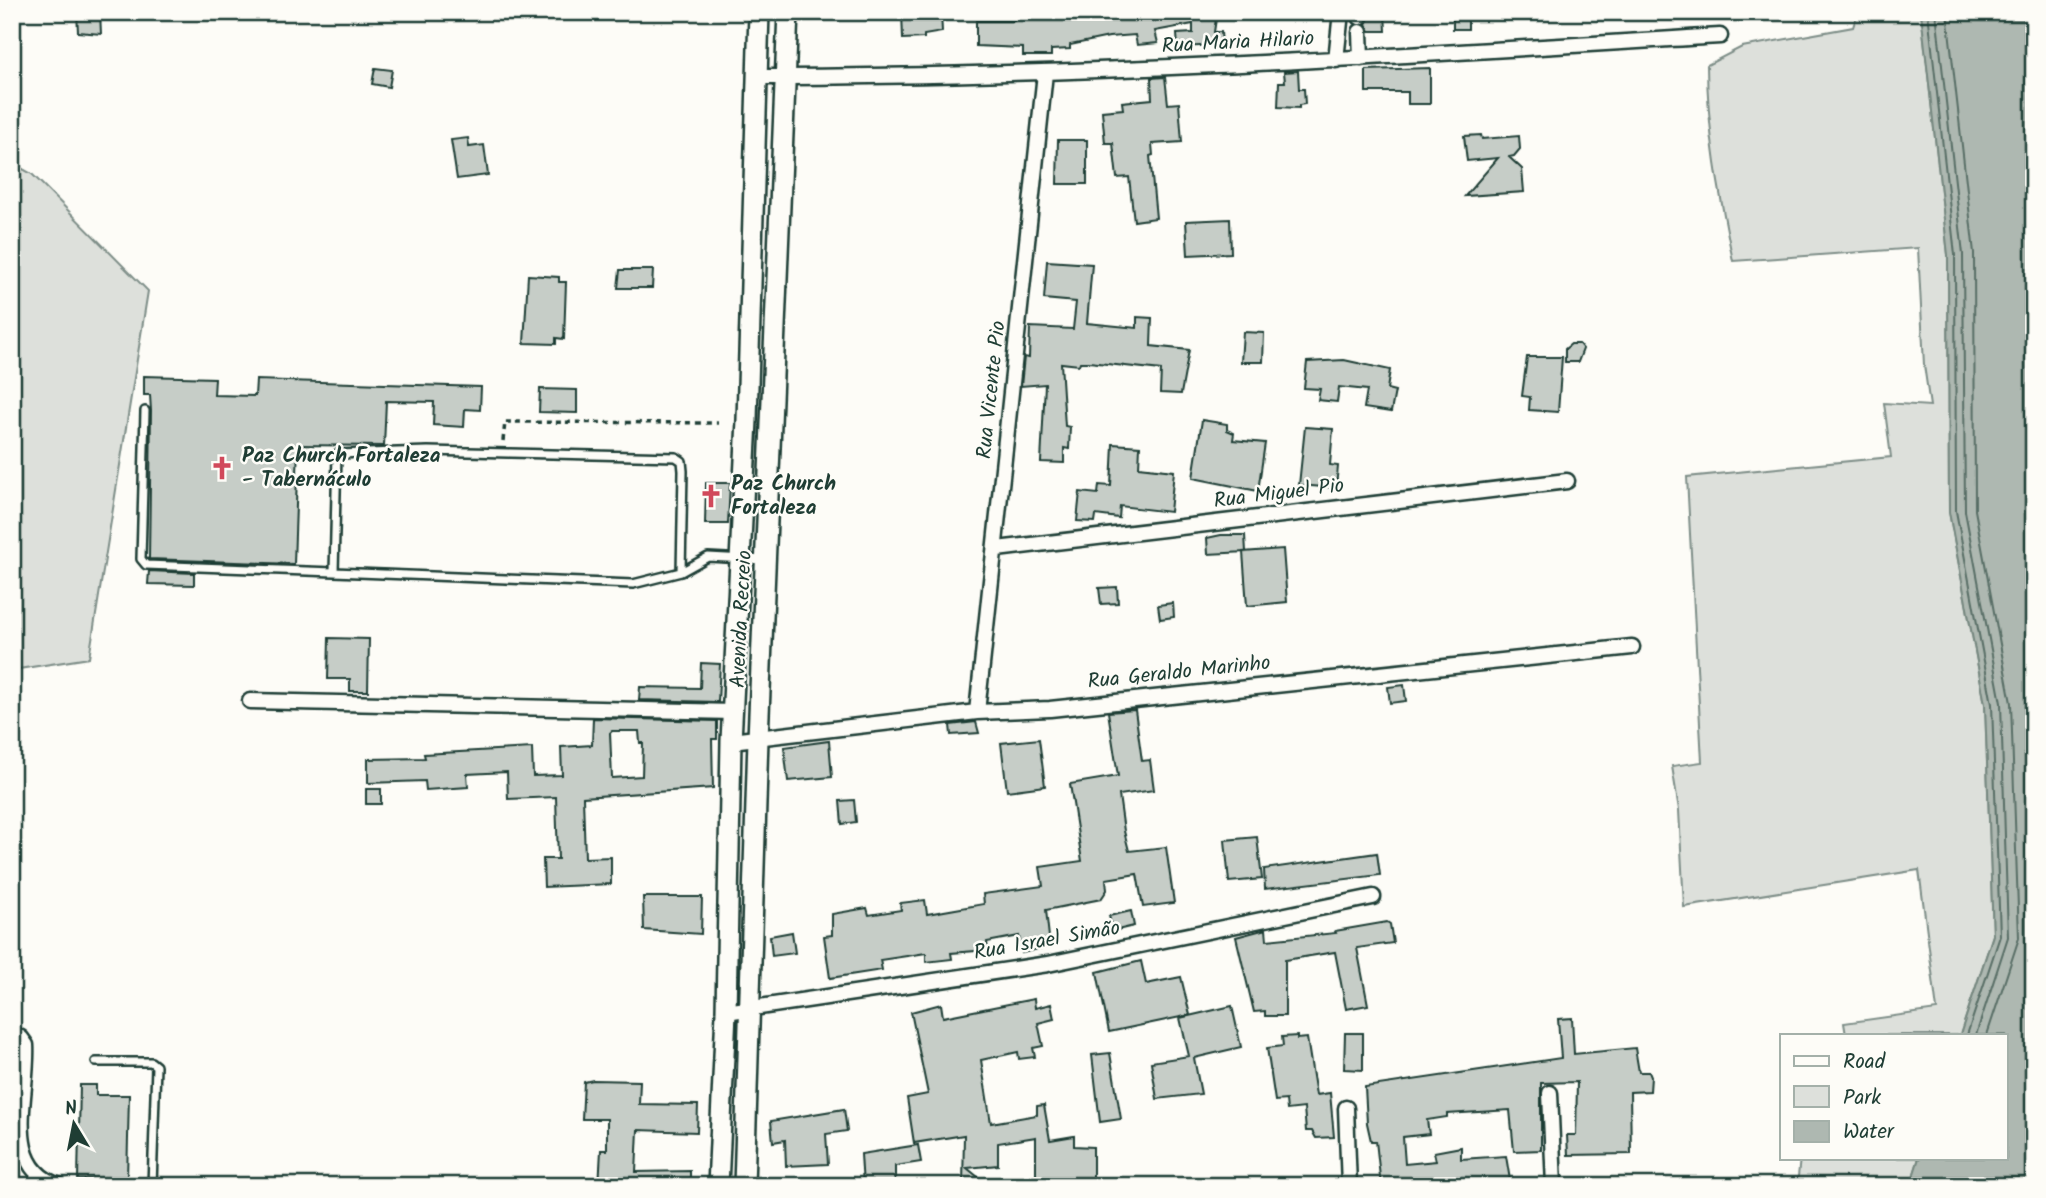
<svg xmlns="http://www.w3.org/2000/svg" width="2046" height="1198" font-family="Kalam,sans-serif">
	<style>
		.green { fill: #dde0db; stroke: #7e8e88; stroke-width: 2 }
		.water { fill: #aeb8b1; stroke: #75877f; stroke-width: 2 }
		.lines { fill: none; stroke-linecap: round; stroke-linejoin: round }
		.shore { stroke: #586e66; stroke-width: 2 }
		.building { fill: #c6cdc7; stroke: #1f3d34; stroke-width: 2; fill-rule: evenodd }
		.service-casing { stroke: #1f3d34; stroke-width: 12 }
		.minor-casing { stroke: #1f3d34; stroke-width: 19 }
		.secondary-casing { stroke: #1f3d34; stroke-width: 24 }
		.path { stroke: #1f3d34; stroke-width: 3.5; stroke-dasharray: 5 5; stroke-linecap: butt }
		.service { stroke: #fdfcf7; stroke-width: 7 }
		.minor { stroke: #fdfcf7; stroke-width: 14 }
		.secondary { stroke: #fdfcf7; stroke-width: 19 }
		.labels { text-anchor: middle; dominant-baseline: central; stroke-width: 5; stroke-linejoin: round; paint-order: stroke }
		.street-label { font-size: 21px; fill: #1f3d34; stroke: #fdfcf7 }
		.poi-label { font-size: 21px; font-weight: bold; fill: #1f3d34; stroke: #fdfcf7; text-anchor: start }
	</style>
	<rect width="100%" height="100%" fill="#fdfcf7"/>
	<filter id="ink" filterUnits="userSpaceOnUse"><feTurbulence type="fractalNoise" baseFrequency=".0143" numOctaves="2"/><feDisplacementMap in="SourceGraphic" scale="14" xChannelSelector="R" yChannelSelector="G"/><feConvolveMatrix kernelMatrix="1 2 1 2 8 2 1 2 1" color-interpolation-filters="sRGB"/></filter>
	<g filter="url(#ink)">
		<path class="green" d="M 1858,12 L 1921,12 L 1948,255 L 1949,512 L 1985,704 L 1993,935 L 1960,1035 L 1846,1035 L 1844,1023 L 1937,1010 L 1919,870 L 1684,907 L 1679,810 L 1672,766 L 1702,762 L 1687,477 L 1891,457 L 1884,403 L 1930,406 L 1924,365 L 1918,248 L 1733,261 C 1720,196 1707,132 1707,65 L 1742,47 L 1853,27 Z
			M 12,163 L 32,174 L 148,291 L 89,658 L 12,670 Z
			M 1800,1158 L 1919,1158 L 1910,1186 L 1797,1186 Z"/>
		<path class="water" d="M 1921,12 L 2034,12 L 2034,1186 L 1910,1186 L 1919,1158 L 2006,1158 L 2006,1035 L 1960,1035 L 1993,935 L 1985,704 L 1949,512 L 1948,255 Z"/>
		<g class="lines">
			<path class="shore" d="M 1928,12 L 1955,255 L 1956,511 L 1992,704 L 2000,936 L 1967,1035
				M 1936,12 L 1963,254 L 1965,511 L 2001,703 L 2008,937 L 1976,1035
				M 1947,12 L 1974,253 L 1975,510 L 2011,703 L 2019,938 L 1987,1035"/>
		</g>
		<path class="building" d="M 77,12 L 100,12 L 101,34 L 78,32 Z
			M 902,12 L 941,12 L 942,32 L 924,35 L 924,38 L 903,39 Z
			M 1014,12 L 1217,12 L 1214,32 L 1221,32 L 1222,45 L 1178,47 L 1177,34 L 1193,33 L 1193,24 L 1155,31 L 1158,43 L 1137,45 L 1135,35 L 1109,37 L 1070,45 L 1070,49 L 1051,50 L 1051,56 L 1023,56 L 1023,48 L 976,46 L 976,21 L 1014,21 Z
			M 1372,12 L 1385,12 L 1386,31 L 1370,31 L 1366,24 Z
			M 1453,12 L 1468,12 L 1468,29 L 1453,29 Z
			M 375,68 L 392,70 L 389,87 L 372,84 Z
			M 1430,68 L 1430,104 L 1408,104 L 1408,92 L 1366,92 L 1366,70 Z
			M 1298,71 L 1299,89 L 1304,89 L 1305,104 L 1299,105 L 1299,108 L 1278,107 L 1279,82 L 1285,82 L 1284,72 Z
			M 1165,77 L 1168,104 L 1179,103 L 1182,142 L 1152,144 L 1153,155 L 1150,156 L 1156,218 L 1134,221 L 1129,177 L 1117,178 L 1113,143 L 1105,143 L 1102,111 L 1123,109 L 1122,102 L 1152,99 L 1151,78 Z
			M 1481,135 L 1482,139 L 1519,136 L 1520,149 L 1514,156 L 1509,157 L 1522,169 L 1524,192 L 1465,196 L 1498,158 L 1467,161 L 1464,136 Z
			M 468,138 L 469,147 L 484,145 L 488,175 L 457,179 L 451,140 Z
			M 1058,140 L 1087,140 L 1087,184 L 1057,184 Z
			M 1230,219 L 1231,253 L 1188,255 L 1186,221 Z
			M 1047,261 L 1092,264 L 1087,323 L 1137,328 L 1137,317 L 1152,318 L 1151,346 L 1189,350 L 1181,394 L 1160,393 L 1161,370 L 1089,362 L 1080,362 L 1079,365 L 1061,363 L 1065,426 L 1070,427 L 1069,449 L 1064,448 L 1064,463 L 1041,462 L 1045,384 L 1021,386 L 1024,357 L 1029,358 L 1030,327 L 1073,329 L 1076,302 L 1044,299 Z
			M 620,270 L 653,270 L 652,288 L 618,288 Z
			M 528,275 L 559,277 L 559,282 L 566,282 L 564,339 L 556,338 L 556,344 L 524,343 Z
			M 1243,332 L 1264,333 L 1263,362 L 1241,362 Z
			M 1571,344 L 1579,344 L 1583,349 L 1578,362 L 1565,362 L 1565,349 Z
			M 1527,357 L 1562,357 L 1558,412 L 1529,410 L 1530,397 L 1522,396 Z
			M 1344,360 L 1390,370 L 1387,389 L 1395,391 L 1391,412 L 1364,408 L 1367,390 L 1339,387 L 1337,402 L 1318,400 L 1320,389 L 1304,388 L 1307,362 Z
			M 144,376 L 215,378 L 214,395 L 255,396 L 256,380 L 481,387 L 480,410 L 465,409 L 464,427 L 433,425 L 434,402 L 386,401 L 384,446 L 298,445 L 294,564 L 149,559 L 151,411 L 150,395 L 144,395 Z
			M 540,389 L 577,390 L 577,413 L 539,412 Z
			M 1202,420 L 1227,424 L 1227,430 L 1234,433 L 1233,440 L 1265,443 L 1258,491 L 1193,478 Z
			M 1305,427 L 1333,429 L 1330,465 L 1338,466 L 1336,488 L 1299,485 Z
			M 1113,444 L 1140,446 L 1139,467 L 1174,471 L 1170,512 L 1120,506 L 1119,518 L 1096,515 L 1095,522 L 1077,521 L 1080,492 L 1098,494 L 1099,485 L 1111,486 Z
			M 706,483 L 730,483 L 728,524 L 705,524 Z
			M 1221,535 L 1245,535 L 1246,552 L 1208,554 L 1207,538 Z
			M 1283,549 L 1287,602 L 1247,606 L 1243,552 Z
			M 149,571 L 194,573 L 194,585 L 148,584 Z
			M 1117,587 L 1118,603 L 1101,604 L 1099,588 Z
			M 1173,603 L 1174,617 L 1160,619 L 1158,605 Z
			M 329,638 L 369,639 L 368,691 L 350,691 L 350,679 L 328,679 Z
			M 701,663 L 720,664 L 718,702 L 639,700 L 640,687 L 700,688 Z
			M 1404,685 L 1406,701 L 1390,703 L 1388,687 Z
			M 1135,710 L 1142,761 L 1150,760 L 1154,790 L 1119,795 L 1124,831 L 1129,851 L 1166,847 L 1174,903 L 1143,907 L 1137,874 L 1106,879 L 1107,890 L 1101,899 L 1046,910 L 1050,946 L 1022,953 L 1019,936 L 987,942 L 988,950 L 951,953 L 952,959 L 926,962 L 926,953 L 907,956 L 880,960 L 882,970 L 830,978 L 824,936 L 832,935 L 832,914 L 867,908 L 869,915 L 901,910 L 900,903 L 925,900 L 927,914 L 984,904 L 983,894 L 1043,886 L 1040,867 L 1082,861 L 1070,784 L 1118,776 L 1108,712 Z
			M 593,718 L 717,721 L 717,739 L 712,739 L 713,788 L 583,797 L 585,858 L 611,857 L 611,884 L 544,887 L 543,859 L 558,859 L 556,797 L 508,799 L 507,772 L 467,774 L 468,787 L 426,790 L 425,781 L 368,783 L 368,759 L 425,758 L 424,754 L 532,748 L 533,776 L 562,775 L 561,747 L 592,745 ZM 612,731 L 639,731 L 640,743 L 643,743 L 642,776 L 612,778 L 610,733 Z
			M 976,722 L 979,733 L 951,735 L 950,725 Z
			M 1039,739 L 1045,786 L 1007,791 L 1001,743 Z
			M 829,741 L 832,777 L 788,781 L 784,747 Z
			M 366,789 L 381,789 L 381,804 L 366,804 Z
			M 854,800 L 856,822 L 842,824 L 840,801 Z
			M 1257,837 L 1262,879 L 1229,882 L 1225,840 Z
			M 1377,853 L 1380,875 L 1265,889 L 1264,869 Z
			M 643,897 L 702,897 L 701,934 L 644,930 Z
			M 1131,911 L 1134,926 L 1113,931 L 1109,916 Z
			M 1387,922 L 1390,924 L 1393,943 L 1357,948 L 1368,1005 L 1346,1009 L 1335,952 L 1285,960 L 1285,1016 L 1265,1016 L 1265,1011 L 1254,1012 L 1236,937 L 1266,929 L 1267,940 L 1336,933 L 1335,931 Z
			M 792,932 L 795,953 L 772,956 L 770,936 Z
			M 1141,961 L 1146,984 L 1181,977 L 1190,1015 L 1109,1032 L 1097,972 Z
			M 1034,999 L 1035,1008 L 1051,1004 L 1054,1019 L 1038,1023 L 1043,1046 L 1033,1048 L 1035,1057 L 1019,1059 L 1018,1052 L 981,1060 L 991,1123 L 1037,1115 L 1037,1106 L 1044,1105 L 1050,1140 L 1074,1136 L 1074,1146 L 1093,1147 L 1093,1179 L 1074,1179 L 1074,1186 L 1036,1186 L 1036,1137 L 998,1143 L 998,1165 L 967,1168 L 989,1186 L 963,1186 L 964,1135 L 914,1143 L 907,1098 L 928,1094 L 911,1012 L 941,1004 L 943,1017 Z
			M 1232,1006 L 1241,1047 L 1194,1058 L 1201,1094 L 1157,1099 L 1151,1062 L 1189,1056 L 1180,1018 Z
			M 1572,1018 L 1574,1054 L 1635,1048 L 1639,1072 L 1649,1072 L 1651,1077 L 1650,1091 L 1630,1092 L 1631,1154 L 1568,1155 L 1567,1135 L 1576,1135 L 1577,1082 L 1541,1083 L 1541,1150 L 1514,1151 L 1510,1110 L 1447,1114 L 1447,1117 L 1427,1120 L 1429,1134 L 1403,1137 L 1405,1164 L 1436,1161 L 1434,1152 L 1461,1147 L 1461,1159 L 1506,1156 L 1511,1186 L 1381,1186 L 1376,1141 L 1371,1141 L 1367,1123 L 1365,1087 L 1561,1058 L 1558,1019 Z
			M 1345,1033 L 1363,1033 L 1363,1070 L 1344,1069 Z
			M 1297,1036 L 1297,1039 L 1307,1038 L 1316,1095 L 1330,1093 L 1334,1137 L 1316,1138 L 1312,1131 L 1306,1131 L 1304,1108 L 1287,1110 L 1286,1100 L 1275,1101 L 1267,1048 L 1283,1046 L 1282,1037 Z
			M 1110,1053 L 1121,1119 L 1100,1122 L 1092,1055 Z
			M 593,1080 L 640,1081 L 639,1104 L 698,1105 L 697,1132 L 638,1130 L 636,1172 L 690,1171 L 690,1186 L 599,1186 L 601,1150 L 607,1150 L 607,1119 L 582,1119 L 584,1082 Z
			M 80,1085 L 96,1085 L 96,1095 L 129,1095 L 127,1180 L 78,1179 Z
			M 844,1109 L 847,1131 L 826,1134 L 828,1164 L 786,1166 L 785,1140 L 773,1142 L 771,1121 Z
			M 918,1145 L 921,1162 L 895,1166 L 895,1186 L 863,1186 L 861,1154 Z"/>
		<g class="lines">
			<g class="service-casing">
				<path id="service" d="M 145,411 L 141,559 L 146,565 L 334,572
					M 428,451 L 676,457 L 682,461 L 683,471 L 681,572 L 633,584 L 334,572 L 337,454 Z
					M 681,572 L 708,557 L 764,560
					M 96,1062 L 151,1062 L 156,1066 L 152,1186"/>
			</g>
			<g class="minor-casing">
				<path id="minor" d="M 1358,12 L 1360,17
					M 1360,32 L 1361,58
					M 1336,60 L 1341,12
					M 757,77 C 1079,77 1399,56 1720,36
					M 997,549 L 1567,481
					M 250,701 L 733,712
					M 977,712 L 1045,73
					M 731,741 L 977,712 L 1050,709 L 1632,647
					M 726,1012 L 1048,964 L 1373,897
					M 12,1033 L 21,1038 L 26,1045 C 29,1093 0,1168 60,1186
					M 1550,1093 L 1554,1186
					M 1346,1108 L 1349,1186"/>
			</g>
			<g class="secondary-casing">
				<path id="secondary" d="M 718,1186 L 726,1012 L 731,741 L 747,420 L 759,12
					M 744,1186 L 758,739 L 788,12"/>
			</g>
			<path class="path" d="M 503,441 L 505,422 L 718,423"/>
			<use href="#service" class="service"/>
			<use href="#minor" class="minor"/>
			<use href="#secondary" class="secondary"/>
		</g>
	</g>
	<defs>
		<g id="church-bare" transform="scale(1.89)"><path d="M-1.2-6h2.4v3.5h3.3v2.4h-3.3V6h-2.4V-.1h-3.3v-2.4h3.3Z" fill="#d1495b" stroke="#fdfcf7" stroke-width="2.5" paint-order="stroke"/></g>
	</defs>
	<g fill-rule="evenodd">
		<use href="#church-bare" x="222" y="468"/>
		<use href="#church-bare" x="711" y="496"/>
	</g>
	<g class="labels">
		<g class="street-label">
			<text transform="translate(1238 43) rotate(-3)">Rua Maria Hilario</text>
			<text transform="translate(992 390) rotate(-84)">Rua Vicente Pio</text>
			<text transform="translate(1279 494) rotate(-7)">Rua Miguel Pio</text>
			<text transform="translate(742 619) rotate(-87)">Avenida Recreio</text>
			<text transform="translate(1179 673) rotate(-6)">Rua Geraldo Marinho</text>
			<text transform="translate(1047 941) rotate(-10)">Rua Israel Simão</text>
		</g>
		<g class="poi-label">
			<text x="242" y="456">Paz Church Fortaleza<tspan x="242" dy="24">- Tabernáculo</tspan></text>
			<text x="731" y="484">Paz Church<tspan x="731" dy="24">Fortaleza</tspan></text>
		</g>
	</g>
	<rect width="2046" height="1198" fill="none" stroke="#fdfcf7" stroke-width="42"/>
	<rect x="21" y="21" width="2004" height="1156" fill="none" stroke="#1f3d34" stroke-width="2.5" filter="url(#ink)"/>
	<rect x="1780" y="1034" width="228" height="126" fill="#fdfcf7" stroke="#a4b0a9" stroke-width="2"/>
	<rect x="1794" y="1056" width="35" height="10" fill="#fdfcf7" stroke="#a4b0a9" stroke-width="2"/>
	<text x="1843" y="1068" font-size="21" fill="#1f3d34">Road</text>
	<rect x="1794" y="1086" width="35" height="21" fill="#dde0db" stroke="#a4b0a9" stroke-width="2"/>
	<text x="1843" y="1104" font-size="21" fill="#1f3d34">Park</text>
	<rect x="1794" y="1121" width="35" height="21" fill="#aeb8b1" stroke="#a4b0a9" stroke-width="2"/>
	<text x="1843" y="1138" font-size="21" fill="#1f3d34">Water</text>
	<g transform="translate(74 1124) rotate(350)" stroke="#fdfcf7" stroke-width="5" paint-order="stroke">
	<path d="M0-5L12 26L0 18L-12 26Z" fill="#1f3d34"/>
	<text y="-10" font-size="19" font-weight="bold" text-anchor="middle" fill="#1f3d34">N</text>
	</g>
</svg>
